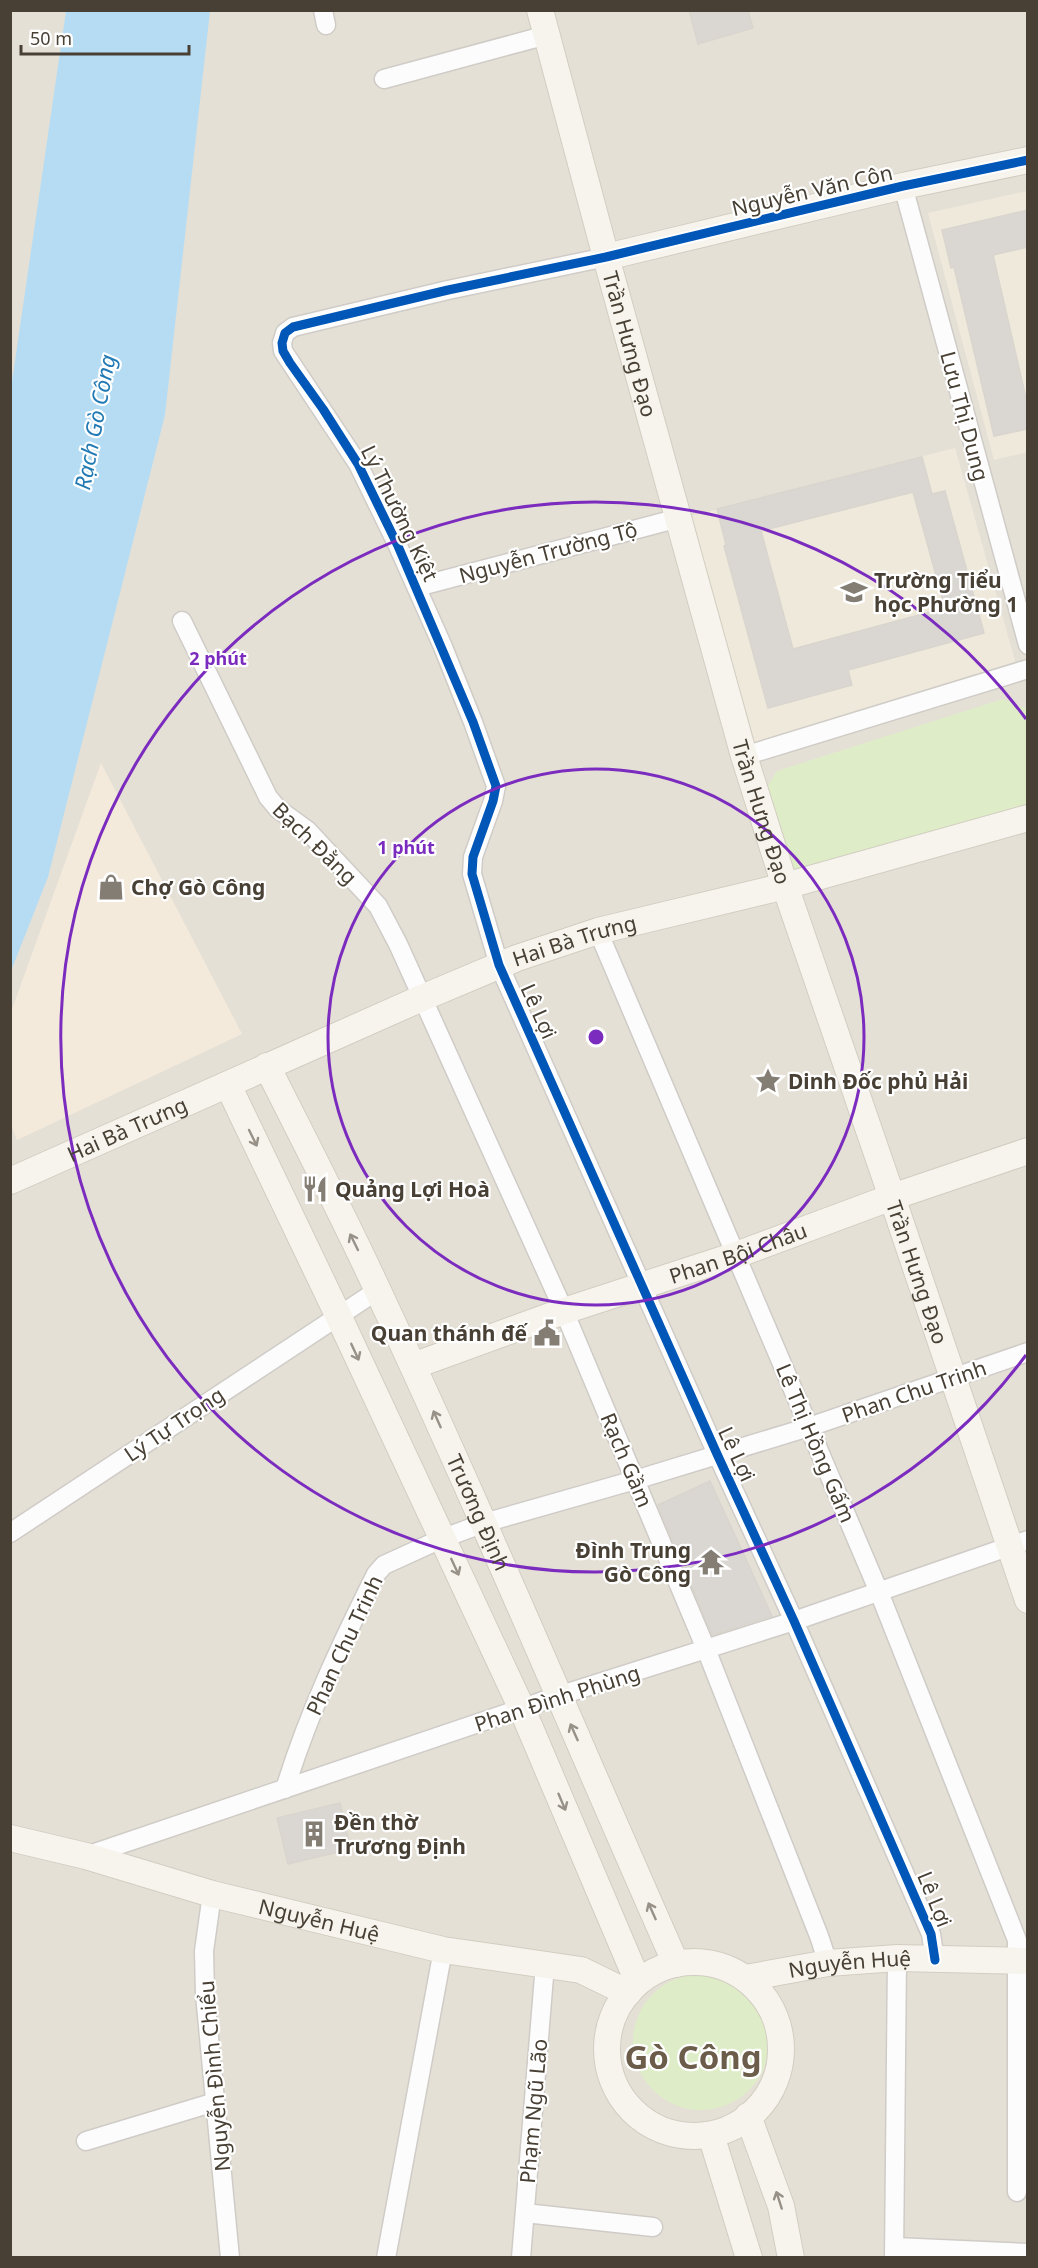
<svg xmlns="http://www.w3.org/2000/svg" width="1038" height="2268" font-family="'Noto Sans',sans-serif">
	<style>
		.residential { fill: #e5e0d6 }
		.commercial { fill: #f4eadb }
		.education { fill: #efe9db }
		.green { fill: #deedc7 }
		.water { fill: #b5dcf3 }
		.building { fill: #dad7d2; stroke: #d9d5ce; stroke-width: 1.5; fill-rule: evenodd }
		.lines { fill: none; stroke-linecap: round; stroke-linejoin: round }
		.street-casing { stroke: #cfccc7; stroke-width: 21 }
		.secondary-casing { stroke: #d2cdc1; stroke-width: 28 }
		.street { stroke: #fdfcfc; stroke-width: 18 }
		.secondary { stroke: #f7f4ee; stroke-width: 26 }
		.cycleway-casing { stroke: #fff; stroke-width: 13 }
		.cycleway { stroke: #0057b8; stroke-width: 9 }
		.oneway { stroke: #979188 }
		.ring { fill: none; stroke: #7b2cbf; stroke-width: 3 }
		.labels { text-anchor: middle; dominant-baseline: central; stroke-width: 4.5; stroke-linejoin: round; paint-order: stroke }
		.street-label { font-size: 21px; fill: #484034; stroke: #fff }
		.poi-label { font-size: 21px; font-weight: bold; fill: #484034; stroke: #fff; text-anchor: start }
		.water-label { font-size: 22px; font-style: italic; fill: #227ab4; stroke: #fff }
		.town-label { font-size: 33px; font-weight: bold; fill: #6b5d4a; stroke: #fff }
		.centre { fill: #7b2cbf; stroke: #fff; stroke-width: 3 }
		.ring-label { font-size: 18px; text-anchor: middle; font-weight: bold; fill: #7b2cbf; stroke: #fff; stroke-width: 4.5; stroke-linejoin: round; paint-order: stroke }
	</style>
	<rect width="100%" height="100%" fill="#f0eeea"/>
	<path class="residential" d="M 11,11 L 1027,11 L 1027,2257 L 11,2257 Z"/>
	<path class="commercial" d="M 101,763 L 242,1034 L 17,1140 L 11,1124 L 11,1012 Z"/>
	<path class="education" d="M 1027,191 L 1027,452 L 994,460 L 928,213 Z
		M 955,448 L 1017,668 L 758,753 L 691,516 Z"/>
	<path class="green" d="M 1003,699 L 1027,709 L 1027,820 L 805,879 L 788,869 L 766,789 L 777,771 Z
		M633 2042a68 68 0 1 1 136 0a68 68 0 1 1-136 0Z"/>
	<path class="water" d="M 66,11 L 210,11 L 165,415 L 48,877 L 11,971 L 10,395 Z"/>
	<path class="building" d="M 689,10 L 748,10 L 753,28 L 698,44 Z
		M 1028,210 L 1028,247 L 993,255 L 1028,407 L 1028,429 L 994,436 L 954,267 L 951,268 L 942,230 Z
		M 922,457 L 932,494 L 945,491 L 984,633 L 848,670 L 852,685 L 768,708 L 724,546 L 726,545 L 717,509 ZM 913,492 L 945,608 L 793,649 L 761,531 Z
		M 710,1481 L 772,1616 L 712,1635 L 658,1505 Z
		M 340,1803 L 351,1849 L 288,1864 L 277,1818 Z"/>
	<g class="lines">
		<g class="street-casing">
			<path id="street" d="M 323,10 L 326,25
				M 384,79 L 547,35
				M 903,186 L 1028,645
				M 606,257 L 448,290 L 293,327 L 285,333 L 282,343 L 283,351 L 358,464 L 398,546 L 443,647 L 473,722 L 496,786 L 493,801 L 473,857 L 472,874 L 499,965 L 717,1454 L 794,1621 L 931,1934 L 935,1960
				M 417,587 L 679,518
				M 182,621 L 268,797 L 278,809 L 307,830 L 378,906 L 398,944 L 564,1311 L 706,1649 L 819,1936 L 828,1963
				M 744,756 L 1028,669
				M 598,931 L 879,1592 L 1017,1940 L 1017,2192
				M 10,1533 L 378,1290
				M 285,1789 C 308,1714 341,1644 376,1574 L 384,1565 L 441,1539 L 484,1523 L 635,1480 L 809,1427 L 1028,1352
				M 86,1856 L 558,1696 L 794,1621 L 1028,1540
				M 212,1894 L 204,1951 L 205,1995 L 230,2258
				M 86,2141 L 215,2102
				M 525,2213 L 653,2227
				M 895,2247 L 1028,2253
				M 386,2258 L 443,1950
				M 521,2258 L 545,1964
				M 894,2258 L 897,1958"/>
		</g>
		<g class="secondary-casing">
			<g id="secondary">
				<path id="s1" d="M 540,10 L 606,257 L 744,756 L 785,886 L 892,1197 L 1028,1600"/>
				<path d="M 606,257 L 903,186 L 1028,160"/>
				<path id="s2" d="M 267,1066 C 305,1142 344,1217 379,1293 C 483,1515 577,1740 676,1964"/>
				<path d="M 228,1085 L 338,1315 L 522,1709 L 638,1982"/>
				<path id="s3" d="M 10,1181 L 422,998 L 517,958 L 598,931 L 785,886 L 1028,818"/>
				<path id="s4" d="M 413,1366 L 564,1311 L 736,1255 L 892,1197 L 1028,1151"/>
				<path id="s5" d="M 10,1838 L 86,1856 L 212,1894 L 443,1950 L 581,1970 L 628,1993"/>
				<circle cx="694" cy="2049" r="87"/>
				<path id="s6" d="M 746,1978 L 828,1963 L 897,1958 L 1028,1961"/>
				<path d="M 748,2116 L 781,2206 L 791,2258"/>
				<path d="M 711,2135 L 749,2258"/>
			</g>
		</g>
		<use href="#street" class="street"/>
		<use href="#secondary" class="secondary"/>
		<g class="cycleway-casing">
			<path id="cycleway" d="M 935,1960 L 931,1934 L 794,1621 L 717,1454 L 499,965 L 472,874 L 473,857 L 493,801 L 496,786 L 473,722 L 398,546 L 358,464 L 323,409 L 290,363 L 283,351 L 282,343 L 285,333 L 293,327 L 448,290 L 606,257 L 903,186 L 1028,160"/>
		</g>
		<use href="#cycleway" class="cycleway"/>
	</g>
	<defs><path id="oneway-shaft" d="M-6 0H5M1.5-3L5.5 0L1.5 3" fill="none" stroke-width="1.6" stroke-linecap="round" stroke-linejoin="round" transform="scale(1.5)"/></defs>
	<g class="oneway">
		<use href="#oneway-shaft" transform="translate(253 1138) rotate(64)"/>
		<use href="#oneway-shaft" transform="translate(354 1242) rotate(-116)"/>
		<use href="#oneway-shaft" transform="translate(355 1352) rotate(65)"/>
		<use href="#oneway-shaft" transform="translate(437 1419) rotate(-114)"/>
		<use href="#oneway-shaft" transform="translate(455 1567) rotate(65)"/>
		<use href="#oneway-shaft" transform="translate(574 1732) rotate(-114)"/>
		<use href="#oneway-shaft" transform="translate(562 1802) rotate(67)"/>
		<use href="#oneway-shaft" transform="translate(652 1911) rotate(-114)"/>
		<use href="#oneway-shaft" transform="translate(779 2200) rotate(-108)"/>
	</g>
	<g class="ring">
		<circle cx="596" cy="1037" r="268"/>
		<path d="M1026 1355A535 535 0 1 1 1026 719"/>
	</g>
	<defs>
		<g id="school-bare" transform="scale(2.07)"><path d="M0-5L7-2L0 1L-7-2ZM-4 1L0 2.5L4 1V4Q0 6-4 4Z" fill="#837d74" stroke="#fff" stroke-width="2.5" paint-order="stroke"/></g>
		<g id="shop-bare" transform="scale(2.07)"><path d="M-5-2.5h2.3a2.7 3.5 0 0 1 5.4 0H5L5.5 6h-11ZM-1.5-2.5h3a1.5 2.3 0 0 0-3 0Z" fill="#837d74" stroke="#fff" stroke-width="2.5" paint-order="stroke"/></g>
		<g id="sight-bare" transform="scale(2.07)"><path d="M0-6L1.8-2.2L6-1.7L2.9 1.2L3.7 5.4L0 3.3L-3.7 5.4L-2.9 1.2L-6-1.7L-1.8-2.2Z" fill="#837d74" stroke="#fff" stroke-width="2.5" paint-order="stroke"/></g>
		<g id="restaurant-bare" transform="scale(2.07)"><path d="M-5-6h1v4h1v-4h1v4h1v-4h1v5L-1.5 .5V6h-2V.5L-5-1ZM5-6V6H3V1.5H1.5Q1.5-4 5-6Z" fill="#837d74" stroke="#fff" stroke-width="2.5" paint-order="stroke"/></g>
		<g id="civic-bare" transform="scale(2.07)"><path d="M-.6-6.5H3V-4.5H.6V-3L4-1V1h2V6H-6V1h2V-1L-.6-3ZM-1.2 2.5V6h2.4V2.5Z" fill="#837d74" stroke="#fff" stroke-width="2.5" paint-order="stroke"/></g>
		<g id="temple-bare" transform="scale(2.07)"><path d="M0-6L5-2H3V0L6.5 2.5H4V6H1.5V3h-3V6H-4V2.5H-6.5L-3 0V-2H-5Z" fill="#837d74" stroke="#fff" stroke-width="2.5" paint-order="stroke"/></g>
		<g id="building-bare" transform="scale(2.07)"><path d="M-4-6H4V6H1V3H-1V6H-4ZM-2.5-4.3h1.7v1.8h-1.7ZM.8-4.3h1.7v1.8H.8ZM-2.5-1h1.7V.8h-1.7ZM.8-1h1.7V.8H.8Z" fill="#837d74" stroke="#fff" stroke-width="2.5" paint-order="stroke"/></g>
	</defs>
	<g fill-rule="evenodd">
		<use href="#school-bare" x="854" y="592"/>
		<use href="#shop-bare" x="111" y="887"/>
		<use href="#sight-bare" x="768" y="1081"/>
		<use href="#restaurant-bare" x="315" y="1189"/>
		<use href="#civic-bare" x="547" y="1333"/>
		<use href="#temple-bare" x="711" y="1562"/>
		<use href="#building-bare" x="314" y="1834"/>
	</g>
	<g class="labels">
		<g class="street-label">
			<text transform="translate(812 190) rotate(-13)">Nguyễn Văn Côn</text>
			<text stroke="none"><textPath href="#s1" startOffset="346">Trần Hưng Đạo</textPath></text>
			<text transform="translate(965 416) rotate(75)">Lưu Thị Dung</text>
			<text transform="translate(400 513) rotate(64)">Lý Thường Kiệt</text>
			<text transform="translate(548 552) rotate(-15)">Nguyễn Trường Tộ</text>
			<text stroke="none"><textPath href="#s1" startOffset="832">Trần Hưng Đạo</textPath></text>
			<text transform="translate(315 843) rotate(44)">Bạch Đằng</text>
			<text stroke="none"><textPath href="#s3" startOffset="614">Hai Bà Trưng</textPath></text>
			<text transform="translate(539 1011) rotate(66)">Lê Lợi</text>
			<text stroke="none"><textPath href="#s3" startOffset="128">Hai Bà Trưng</textPath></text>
			<text stroke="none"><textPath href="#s4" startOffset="344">Phan Bội Châu</textPath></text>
			<text stroke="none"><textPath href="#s1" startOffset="1318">Trần Hưng Đạo</textPath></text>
			<text transform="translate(914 1391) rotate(-19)">Phan Chu Trinh</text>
			<text transform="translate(174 1424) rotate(-34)">Lý Tự Trọng</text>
			<text transform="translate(816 1443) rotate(67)">Lê Thị Hồng Gấm</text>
			<text transform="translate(737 1454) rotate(65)">Lê Lợi</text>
			<text transform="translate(627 1460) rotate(67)">Rạch Gầm</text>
			<text stroke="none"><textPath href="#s2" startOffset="494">Trương Định</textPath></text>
			<text transform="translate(344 1645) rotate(-65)">Phan Chu Trinh</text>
			<text transform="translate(557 1698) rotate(-18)">Phan Đình Phùng</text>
			<text transform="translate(935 1899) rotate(68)">Lê Lợi</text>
			<text stroke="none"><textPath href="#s5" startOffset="320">Nguyễn Huệ</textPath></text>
			<text stroke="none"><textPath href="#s6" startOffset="105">Nguyễn Huệ</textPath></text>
			<text transform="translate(214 2076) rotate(-95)">Nguyễn Đình Chiểu</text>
			<text transform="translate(533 2111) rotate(-85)">Phạm Ngũ Lão</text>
		</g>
		<g class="poi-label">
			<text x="874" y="580">Trường Tiểu<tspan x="874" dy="24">học Phường 1</tspan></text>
			<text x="131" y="887">Chợ Gò Công</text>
			<text x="788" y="1081">Dinh Đốc phủ Hải</text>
			<text x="335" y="1189">Quảng Lợi Hoà</text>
			<text x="527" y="1333" text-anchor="end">Quan thánh đế</text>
			<text x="691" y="1550" text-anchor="end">Đình Trung<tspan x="691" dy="24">Gò Công</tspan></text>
			<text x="334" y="1822">Đền thờ<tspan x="334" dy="24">Trương Định</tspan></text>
		</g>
		<g class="water-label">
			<text transform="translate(94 422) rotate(-79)">Rạch Gò Công</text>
		</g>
		<g class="town-label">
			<text x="693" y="2056">Gò Công</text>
		</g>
	</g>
	<circle cx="596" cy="1037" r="9" class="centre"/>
	<g class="ring-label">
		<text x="218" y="665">2 phút</text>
		<text x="406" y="854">1 phút</text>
	</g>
	<rect width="1038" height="2268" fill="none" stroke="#484034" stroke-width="24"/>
	<path d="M21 45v9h168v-9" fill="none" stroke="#484034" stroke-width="3"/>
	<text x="30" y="45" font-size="18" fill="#484034" stroke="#ffffff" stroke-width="4.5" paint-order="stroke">50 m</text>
</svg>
